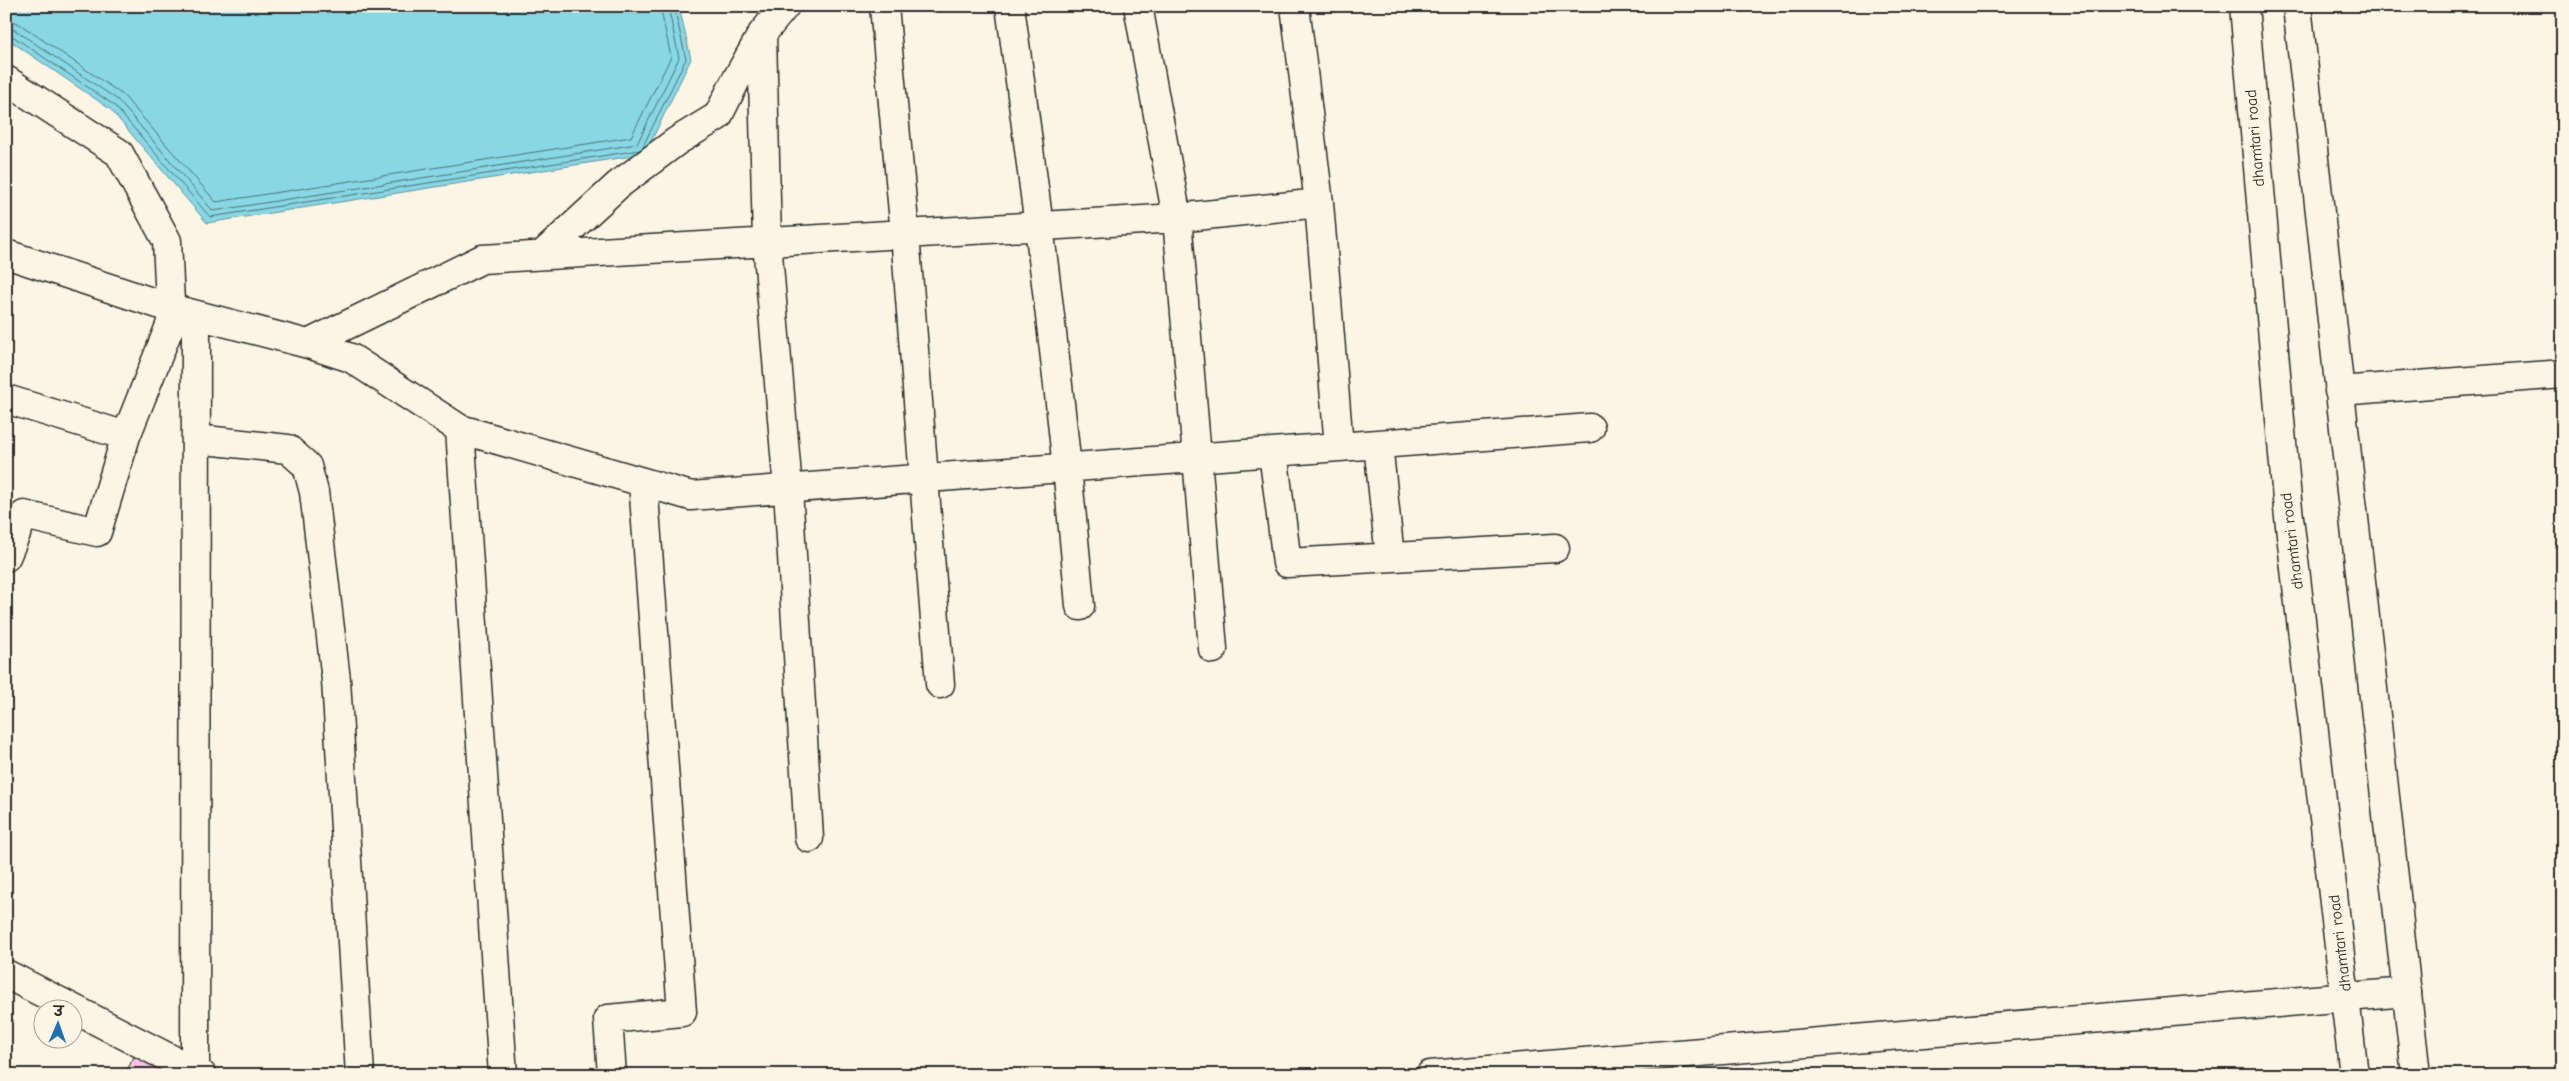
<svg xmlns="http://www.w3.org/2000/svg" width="2569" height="1081" font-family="'Comic Neue','Playpen Sans Deva',sans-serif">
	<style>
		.water { fill: #87d7e4; stroke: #62929a }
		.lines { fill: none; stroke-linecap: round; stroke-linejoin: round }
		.shore { stroke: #507075; stroke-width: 1 }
		.building { fill: #f5c4e5; stroke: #2b2b2b }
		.minor-casing { stroke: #2b2b2b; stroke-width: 31 }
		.major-casing { stroke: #2b2b2b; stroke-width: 31 }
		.minor { stroke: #fcf5e5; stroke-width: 28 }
		.major { stroke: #fcf5e5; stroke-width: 28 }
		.labels { text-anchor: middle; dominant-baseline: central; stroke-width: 4; stroke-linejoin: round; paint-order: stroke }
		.street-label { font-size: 16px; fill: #2b2b2b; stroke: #fcf5e5 }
	</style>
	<rect width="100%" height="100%" fill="#fcf5e5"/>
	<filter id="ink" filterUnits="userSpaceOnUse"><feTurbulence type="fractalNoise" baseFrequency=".02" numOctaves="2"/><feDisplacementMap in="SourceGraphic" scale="10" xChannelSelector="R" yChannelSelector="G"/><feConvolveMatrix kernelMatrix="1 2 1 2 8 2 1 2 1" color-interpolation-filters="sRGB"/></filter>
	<g filter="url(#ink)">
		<path class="water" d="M 6,6 L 679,6 L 691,59 L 645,154 L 207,223 L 110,109 L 6,38 Z"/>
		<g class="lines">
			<path class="shore" d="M 6,20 L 18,23 L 123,95 L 216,202 L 631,137 L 671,57 L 660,6
				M 6,28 L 15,30 L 118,100 L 213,211 L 637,144 L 679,58 L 668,6
				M 6,34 L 11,35 L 114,105 L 210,217 L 640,150
				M 642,148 L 686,59 L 674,6"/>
		</g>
		<path class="building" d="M 138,1049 L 189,1075 L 130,1075 L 126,1072 Z"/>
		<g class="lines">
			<g class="minor-casing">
				<path id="minor" d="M 785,6 L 762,34 L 767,242 L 788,489 L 809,838
					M 884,6 L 905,234 L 940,684
					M 1010,6 C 1037,206 1063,405 1080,606
					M 1138,6 L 1177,218 L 1213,649
					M 1295,6 L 1319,203
					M 6,80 L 119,153 L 167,241 L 171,323 L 126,436 L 6,399
					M 6,254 L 170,308 L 308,344 L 351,358 L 460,429 L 691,496 L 1590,428
					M 542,255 L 618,185 L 677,141 L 718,116 L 735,82 L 762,34
					M 308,344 L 482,259 L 1177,218 L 1319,203 L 1339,447
					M 2339,391 L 2563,374
					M 460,429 L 503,1075
					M 196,439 L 288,449 L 307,466 L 314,492 L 336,680 L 360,1075
					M 1378,444 L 1390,557
					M 1273,452 L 1287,563 L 1555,548
					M 6,557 L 24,515 L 97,532 L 126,436
					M 6,974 L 202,1075
					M 195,1071 L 196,315
					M 612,1075 L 608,1019 L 682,1012 L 643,482
					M 1430,1075 L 2407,992"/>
			</g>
			<g class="major-casing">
				<path id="major" d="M 2244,6 L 2287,500 L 2354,1075
					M 2297,6 L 2416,1075"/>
			</g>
			<use href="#minor" class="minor"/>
			<use href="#major" class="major"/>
		</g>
	</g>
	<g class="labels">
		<g class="street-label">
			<text transform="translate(2255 138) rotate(-95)">dhamtari road</text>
			<text transform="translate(2292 541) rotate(-97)">dhamtari road</text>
			<text transform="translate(2340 943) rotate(-97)">dhamtari road</text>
		</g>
	</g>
	<rect width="2569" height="1081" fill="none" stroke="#fcf5e5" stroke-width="25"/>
	<rect x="12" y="12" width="2544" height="1056" fill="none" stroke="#2b2b2b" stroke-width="2" filter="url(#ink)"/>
	<g transform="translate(58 1024) rotate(2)"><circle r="24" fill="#fcf5e5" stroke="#a8a49b"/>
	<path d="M0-4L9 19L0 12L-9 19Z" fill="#1f6fb2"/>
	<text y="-8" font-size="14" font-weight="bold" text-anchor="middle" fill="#2b2b2b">उ</text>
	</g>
</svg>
